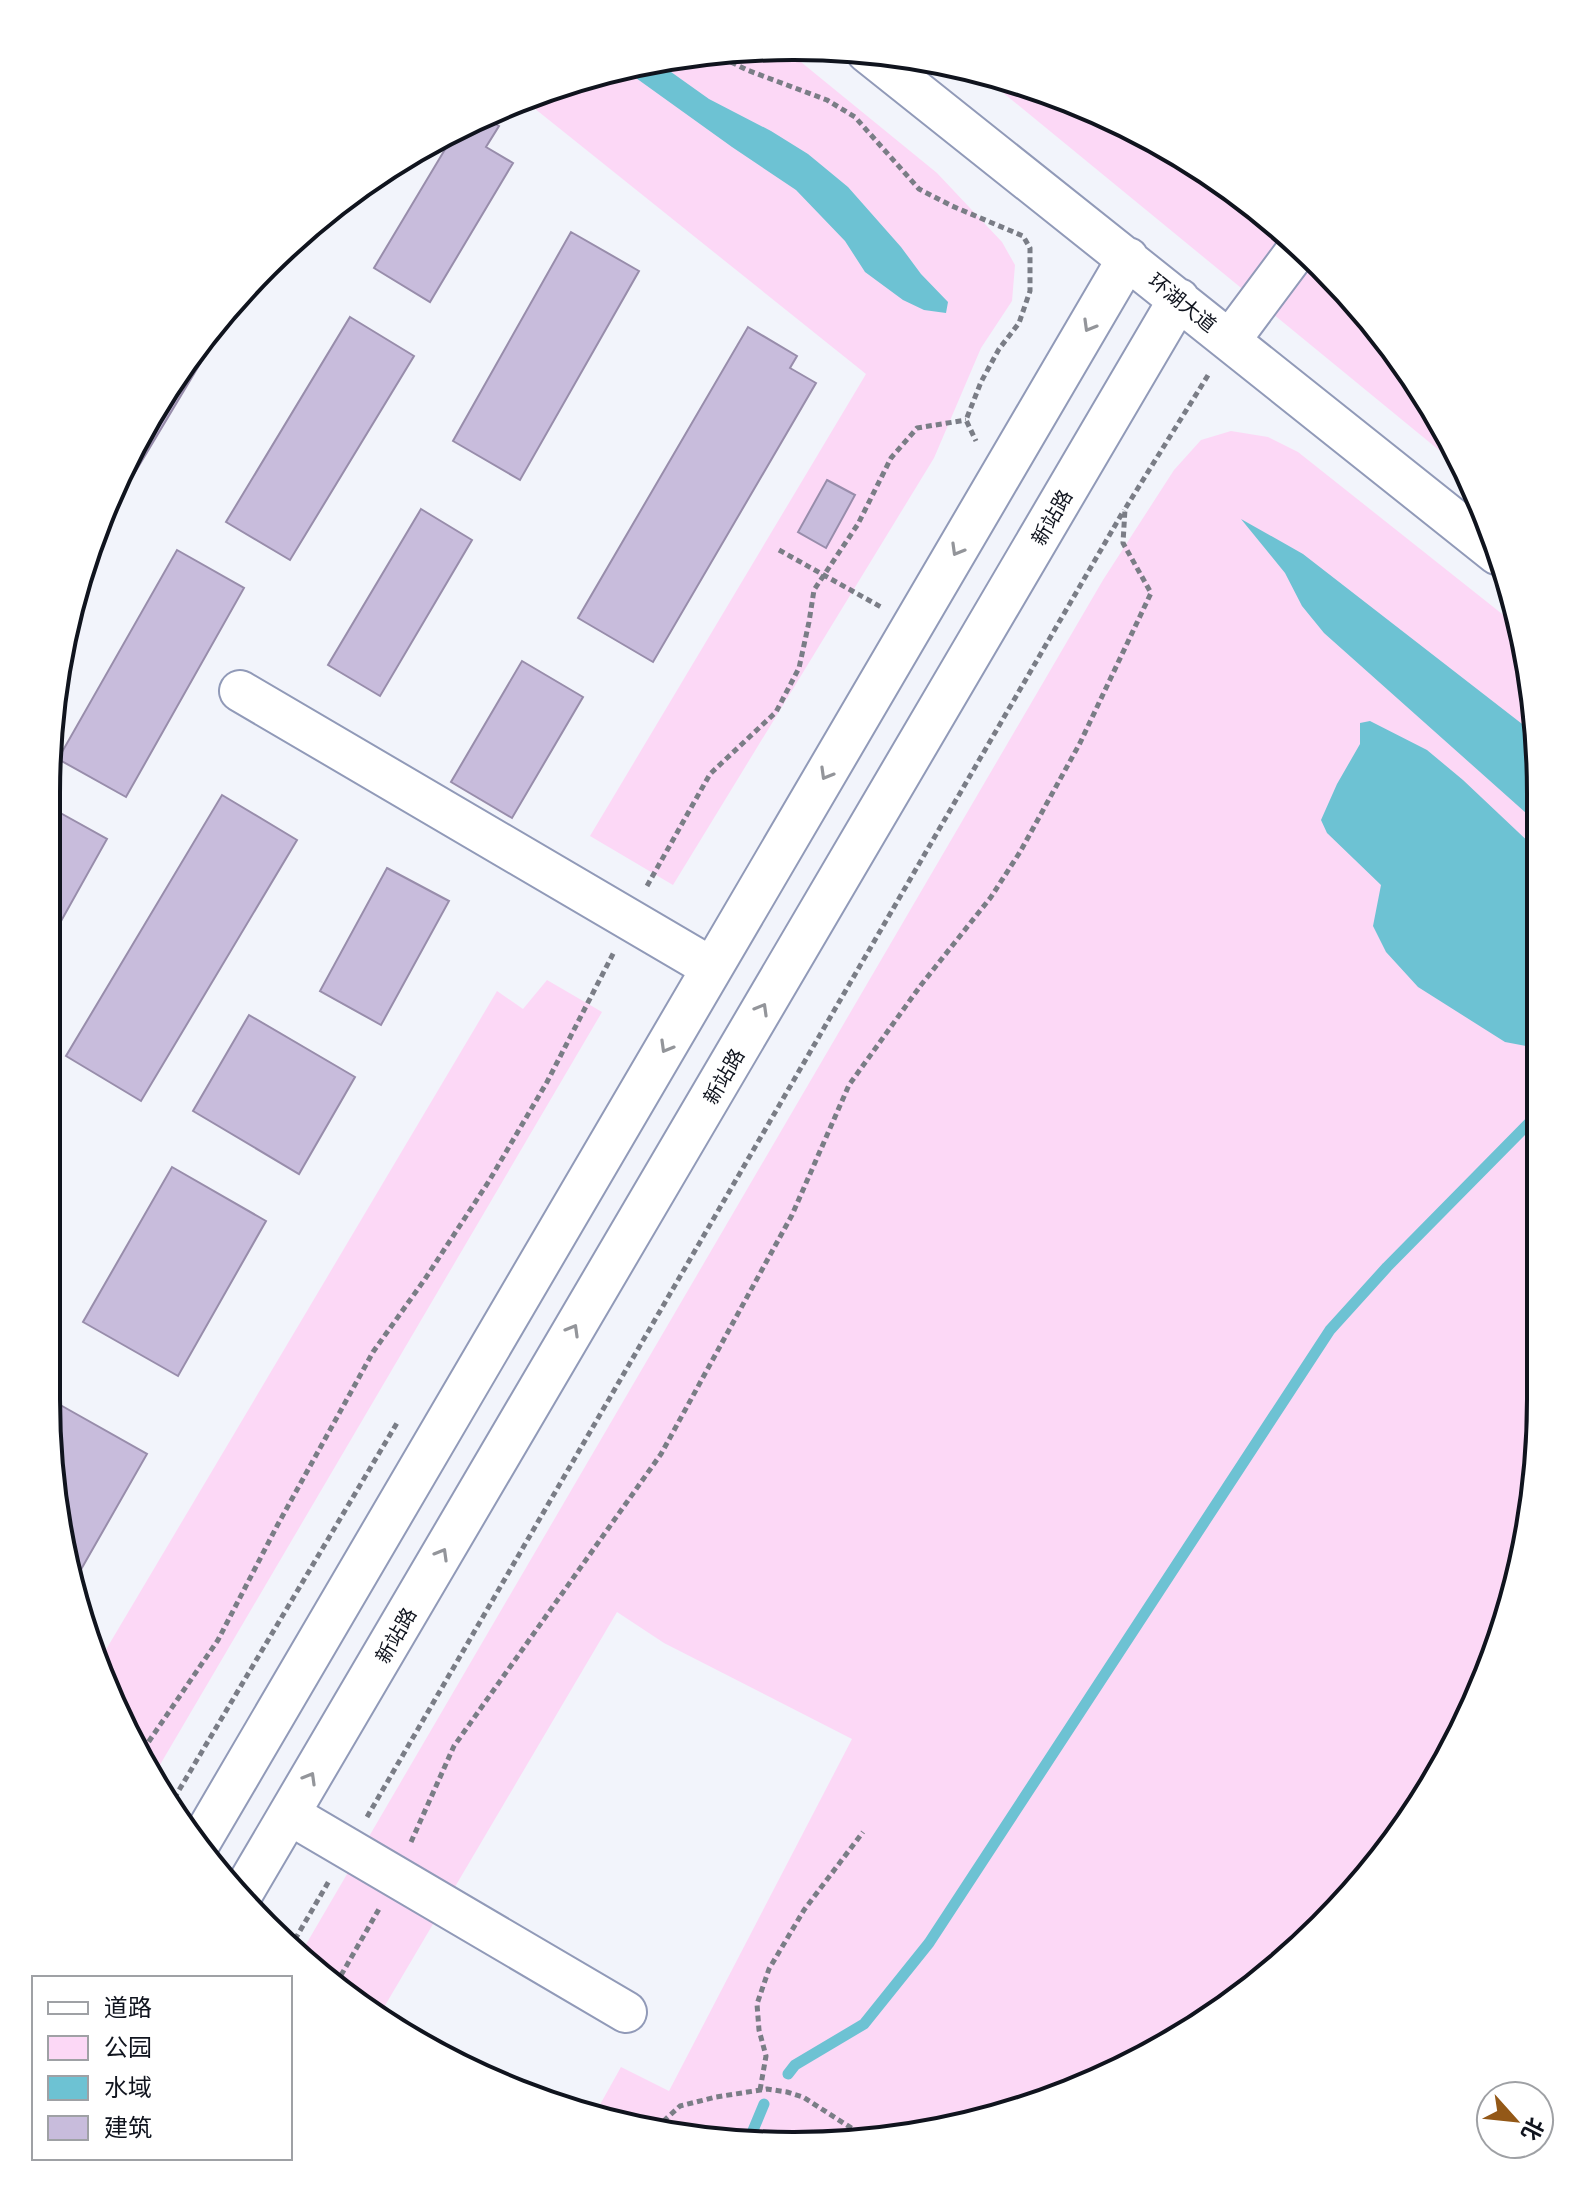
<svg xmlns="http://www.w3.org/2000/svg" width="1587" height="2192" font-family="Commissioner,'Noto Sans SC',sans-serif">
	<style>
		.green { fill: #fcd8f6 }
		.water { fill: #6dc2d3 }
		.lines { fill: none; stroke-linecap: round; stroke-linejoin: round }
		.stream { stroke: #6dc2d3; stroke-width: 11 }
		.building { fill: #c8bcdc; stroke: #988dab; stroke-width: 2 }
		.minor-casing { stroke: #919ab8; stroke-width: 44 }
		.path { stroke: #7a7d86; stroke-width: 5; stroke-dasharray: 6 4; stroke-linecap: butt }
		.minor { stroke: #fff; stroke-width: 40 }
		.oneway { stroke: #93959a }
		.labels { text-anchor: middle; dominant-baseline: central; stroke-width: 8; stroke-linejoin: round; paint-order: stroke }
		.street-label { font-size: 20px; fill: #10141e; stroke: #fff }
		.rim { fill: none; stroke: #10141e; stroke-width: 4 }
	</style>
	<rect width="100%" height="100%" fill="#f2f4fb"/>
	<path class="green" d="M 744,48 L 785,49 L 937,173 L 1002,242 L 1015,265 L 1012,301 L 981,348 L 934,458 L 673,885 L 590,836 L 866,374 L 524,100 L 600,72 Z
		M 979,73 L 1033,86 L 1167,146 L 1286,231 L 1386,338 L 1462,469 Z
		M 1231,431 L 1268,437 L 1298,452 L 1516,625 L 1535,695 L 1539,1448 L 1515,1592 L 1441,1772 L 1356,1891 L 1249,1991 L 1080,2089 L 891,2140 L 695,2140 L 597,2110 L 621,2067 L 669,2091 L 852,1739 L 664,1643 L 617,1612 L 380,2014 L 298,1958 L 1103,580 L 1174,470 L 1201,440 Z
		M 547,980 L 602,1012 L 154,1775 L 101,1658 L 497,991 L 523,1009 Z"/>
	<path class="water" d="M 657,62 L 709,99 L 771,131 L 808,154 L 848,187 L 901,247 L 921,274 L 948,302 L 946,313 L 924,310 L 903,300 L 865,272 L 845,241 L 796,190 L 732,147 L 622,68 Z
		M 1241,519 L 1303,554 L 1535,734 L 1535,821 L 1324,633 L 1302,606 L 1285,573 Z
		M 1370,721 L 1427,750 L 1463,780 L 1536,849 L 1537,1048 L 1505,1042 L 1418,987 L 1386,952 L 1373,926 L 1381,885 L 1327,833 L 1321,820 L 1337,784 L 1360,744 L 1360,723 Z"/>
	<g class="lines">
		<path class="stream" d="M 788,2074 L 795,2065 L 864,2024 L 929,1943 L 1330,1330 L 1387,1267 L 1537,1115
			M 749,2140 L 764,2104"/>
	</g>
	<path class="building" d="M 481,116 L 499,126 L 486,147 L 513,163 L 430,302 L 374,268 L 459,126 Z
		M 571,232 L 639,271 L 520,480 L 453,441 Z
		M 350,317 L 414,356 L 290,560 L 226,522 Z
		M 748,327 L 797,356 L 790,368 L 816,383 L 653,662 L 578,618 Z
		M 192,357 L 201,362 L 113,509 L 172,379 Z
		M 827,480 L 855,495 L 826,548 L 798,532 Z
		M 421,509 L 472,540 L 380,696 L 328,665 Z
		M 177,550 L 244,588 L 126,797 L 58,759 Z
		M 522,661 L 583,697 L 512,818 L 451,782 Z
		M 222,795 L 297,840 L 141,1101 L 66,1056 Z
		M 46,805 L 107,839 L 46,948 Z
		M 387,868 L 449,901 L 381,1025 L 320,991 Z
		M 249,1015 L 355,1077 L 299,1174 L 193,1111 Z
		M 172,1167 L 266,1221 L 178,1376 L 83,1322 Z
		M 55,1402 L 147,1454 L 71,1587 L 48,1414 Z"/>
	<g class="lines">
		<g class="minor-casing">
			<path id="minor" d="M 867,52 L 1497,554
				M 1230,340 L 1300,246
				M 240,691 L 712,968
				M 289,1814 L 626,2012
				M 199,1844 L 1128,258
				M 242,1894 L 1179,299"/>
		</g>
		<path class="path" d="M 713,53 L 747,70 L 827,100 L 855,117 L 919,189 L 952,206 L 1023,236 L 1030,248 L 1030,291 L 1019,323 L 999,349 L 981,382 L 966,420 L 976,441
			M 779,550 L 881,607
			M 647,886 L 710,774 L 776,712 L 799,668 L 809,622 L 814,590 L 858,524 L 891,458 L 917,428 L 966,420
			M 143,1750 L 218,1640 L 277,1526 L 373,1352 L 425,1279 L 489,1181 L 547,1082 L 614,952
			M 169,1807 L 397,1423
			M 367,1817 L 1124,510
			M 411,1842 L 454,1746 L 661,1454 L 792,1215 L 849,1085 L 921,985 L 991,897 L 1020,852 L 1080,743 L 1151,593 L 1123,543 L 1125,509 L 1210,372
			M 290,1948 L 329,1881
			M 336,1984 L 379,1909
			M 760,2090 L 766,2056 L 759,2030 L 757,2004 L 769,1969 L 804,1910 L 863,1832
			M 656,2128 L 680,2106 L 716,2097 L 767,2089 L 787,2092 L 803,2097 L 870,2140"/>
		<use href="#minor" class="minor"/>
	</g>
	<defs><path id="oneway-chevron" d="M-2-3.5L2.5 0L-2 3.5" fill="none" stroke-width="1.6" stroke-linecap="round" stroke-linejoin="round" transform="scale(2)"/></defs>
	<g class="oneway">
		<use href="#oneway-chevron" transform="translate(1089 326) rotate(120)"/>
		<use href="#oneway-chevron" transform="translate(957 550) rotate(120)"/>
		<use href="#oneway-chevron" transform="translate(826 774) rotate(120)"/>
		<use href="#oneway-chevron" transform="translate(762 1009) rotate(-60)"/>
		<use href="#oneway-chevron" transform="translate(666 1047) rotate(120)"/>
		<use href="#oneway-chevron" transform="translate(573 1330) rotate(-60)"/>
		<use href="#oneway-chevron" transform="translate(442 1554) rotate(-60)"/>
		<use href="#oneway-chevron" transform="translate(310 1778) rotate(-60)"/>
	</g>
	<g class="labels">
		<g class="street-label">
			<text transform="translate(1183 302) rotate(39)">环湖大道</text>
			<text transform="translate(1051 517) rotate(-60)">新站路</text>
			<text transform="translate(723 1076) rotate(-60)">新站路</text>
			<text transform="translate(395 1635) rotate(-60)">新站路</text>
		</g>
	</g>
	<path d="M0 0H1587V2192H0ZM793 60H794A733 733 0 0 1 1527 793V1399A733 733 0 0 1 794 2132H793A733 733 0 0 1 60 1399V793A733 733 0 0 1 793 60Z" fill="#fff" fill-rule="evenodd"/>
	<path class="rim" d="M793 60H794A733 733 0 0 1 1527 793V1399A733 733 0 0 1 794 2132H793A733 733 0 0 1 60 1399V793A733 733 0 0 1 793 60Z"/>
	<rect x="32" y="1976" width="260" height="184" fill="#ffffff" stroke="#9fa1a5" stroke-width="2"/>
	<rect x="48" y="2002" width="40" height="12" fill="#ffffff" stroke="#9fa1a5" stroke-width="2"/>
	<text x="104" y="2016" font-size="24" fill="#10141e">道路</text>
	<rect x="48" y="2036" width="40" height="24" fill="#fcd8f6" stroke="#9fa1a5" stroke-width="2"/>
	<text x="104" y="2056" font-size="24" fill="#10141e">公园</text>
	<rect x="48" y="2076" width="40" height="24" fill="#6dc2d3" stroke="#9fa1a5" stroke-width="2"/>
	<text x="104" y="2096" font-size="24" fill="#10141e">水域</text>
	<rect x="48" y="2116" width="40" height="24" fill="#c8bcdc" stroke="#9fa1a5" stroke-width="2"/>
	<text x="104" y="2136" font-size="24" fill="#10141e">建筑</text>
	<g transform="translate(1515 2120) rotate(117)"><circle r="38" fill="#ffffff" stroke="#9fa1a5" stroke-width="2"/>
	<path d="M0-6L14 30L0 20L-14 30Z" fill="#935817"/>
	<text y="-12" font-size="22" font-weight="bold" text-anchor="middle" fill="#10141e">北</text>
	</g>
</svg>
